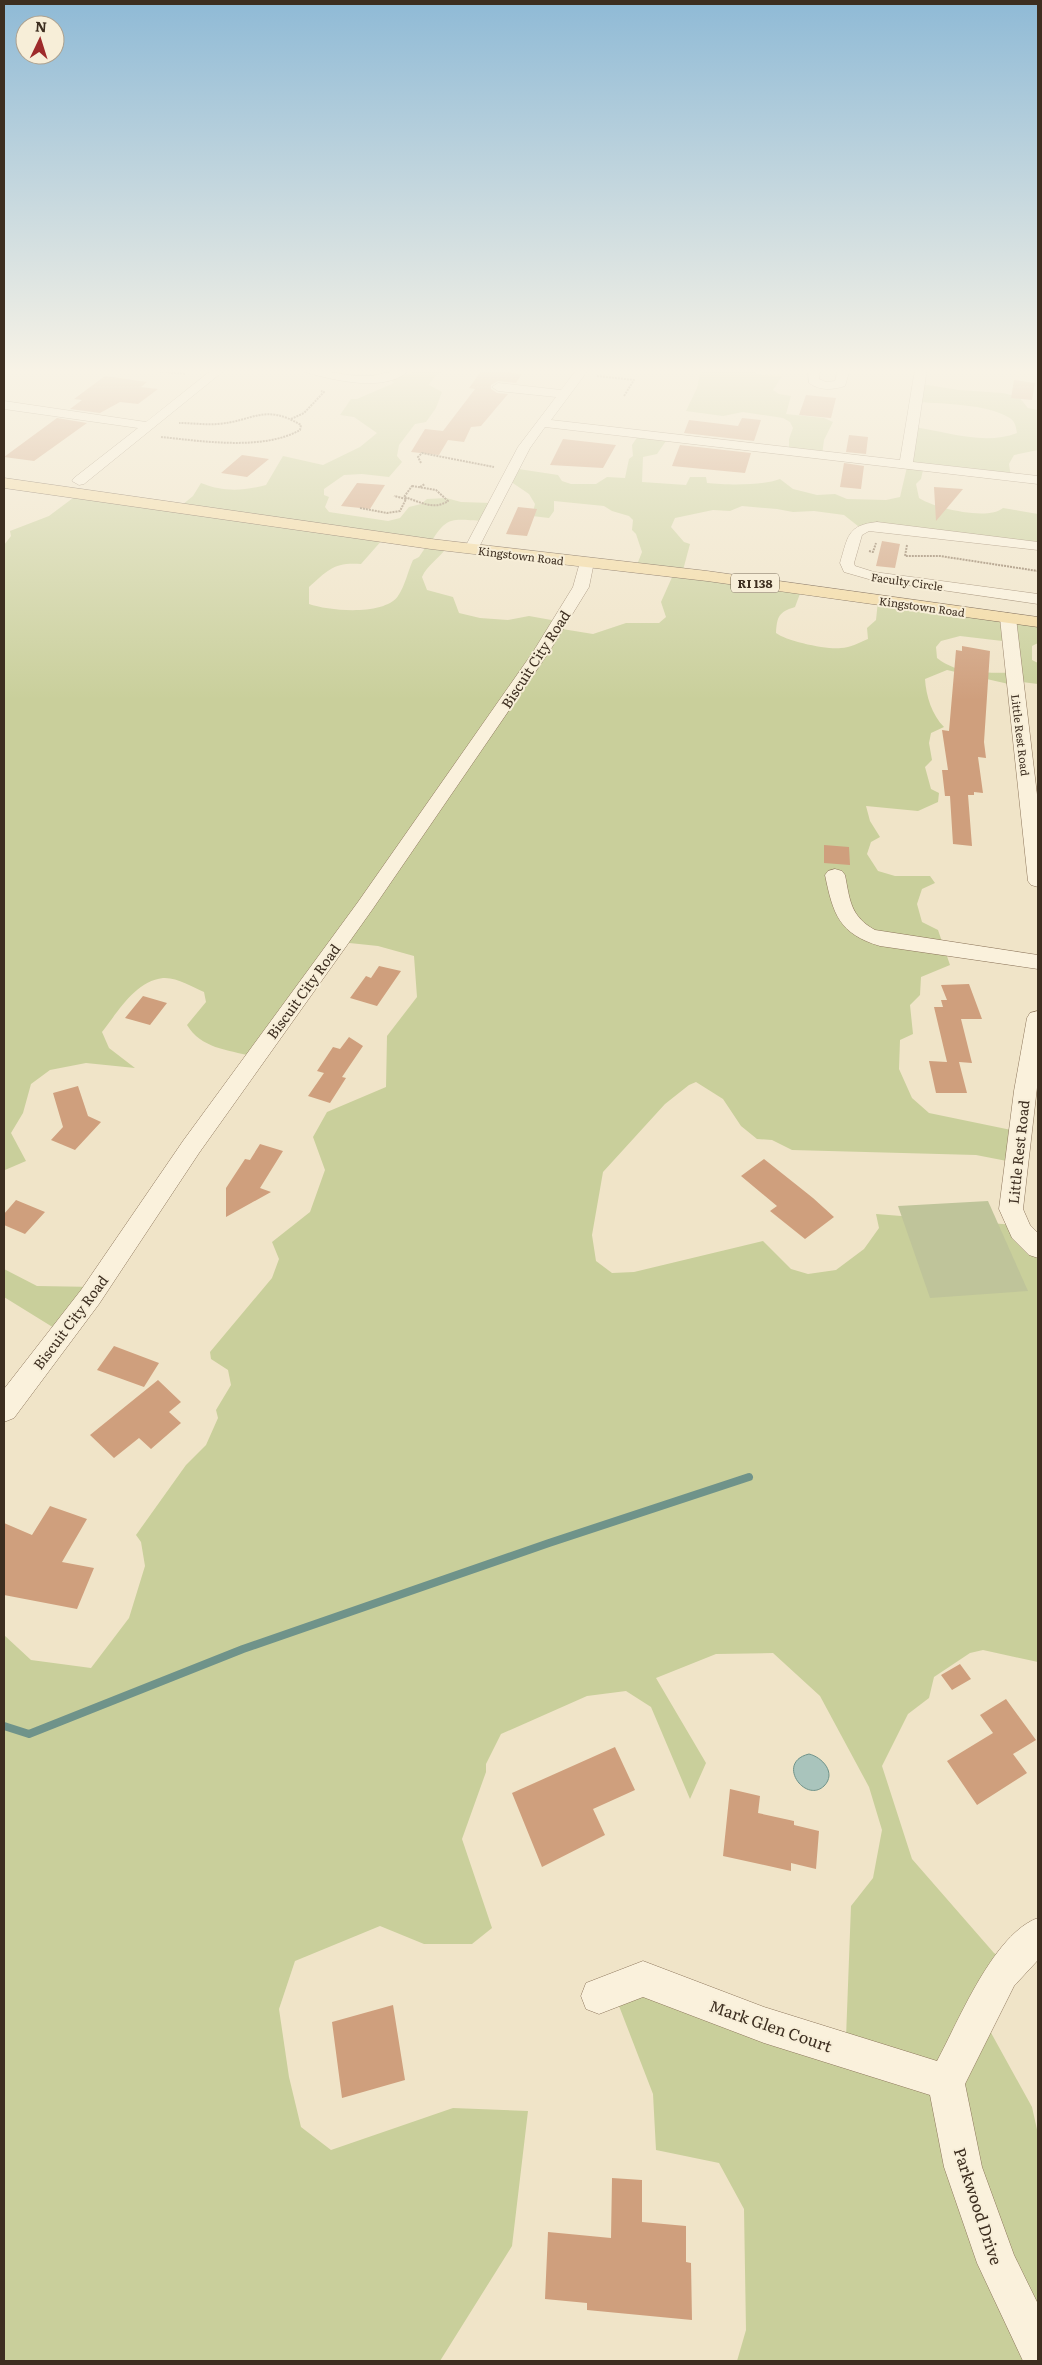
<svg xmlns="http://www.w3.org/2000/svg" width="1042" height="2365" font-family="Literata,serif">
	<style>
		.green { fill: #c9cf9b; fill-rule: evenodd }
		.cemetery { fill: #bfc49a }
		.water { fill: #a9c4bc; stroke: #6f938a }
		.lines { fill: none; stroke-linecap: round; stroke-linejoin: round }
		.stream { stroke: #6f938a; stroke-width: 8 }
		.building { fill: #cf9f7d }
		.minor-casing { stroke: #8d765c; stroke-width: 1 }
		.major-casing { stroke: #5b4430; stroke-width: 1 }
		.path { stroke: #8d765c; stroke-width: 2; stroke-dasharray: 2 1; stroke-linecap: butt }
		.minor { fill: #faf1dc; fill-rule: evenodd }
		.major { fill: #f3d9a0; fill-rule: evenodd }
		.labels { text-anchor: middle; dominant-baseline: central; stroke-width: 4; stroke-linejoin: round; paint-order: stroke }
		.far-street-label { font-size: 11px; fill: #3d2e20; stroke: #f7eed8 }
		.shield { fill: #f7eed8; stroke: #756857; stroke-width: 1 }
		.shield-label { font-size: 12px; font-weight: bold; fill: #3d2e20 }
		.street-label { font-size: 14px; fill: #3d2e20; stroke: #f7eed8 }
		.near-street-label { font-size: 16px; fill: #3d2e20; stroke: #f7eed8 }
	</style>
	<rect width="100%" height="100%" fill="#f0e4c8"/>
	<path class="green" d="M 417,369 L 462,369 C 446,370 438,370 429,385 L 442,392 L 436,408 L 426,422 L 415,424 L 399,445 L 397,456 L 402,462 L 389,477 L 362,474 L 344,475 L 324,489 L 324,495 L 329,497 L 325,507 L 329,512 L 388,521 L 400,518 L 409,507 L 421,504 L 427,499 L 446,498 L 461,502 L 492,503 L 484,521 C 452,520 448,514 430,544 L 447,547 C 439,559 427,565 422,577 L 427,590 L 453,597 L 459,613 L 480,618 L 508,620 L 529,616 L 557,621 L 556,628 L 593,634 L 626,623 L 659,623 L 666,617 L 661,602 L 673,575 L 635,570 L 642,552 L 636,534 L 632,530 L 633,520 L 629,516 L 612,511 L 604,506 L 554,501 L 554,511 L 549,518 L 532,516 L 535,504 L 529,494 L 507,479 L 512,468 L 558,475 L 562,481 L 571,484 L 596,484 L 607,477 L 625,478 L 629,459 L 633,456 L 632,445 L 638,436 L 666,441 L 657,454 L 643,457 L 642,482 L 686,485 L 690,477 L 706,477 L 707,483 C 726,485 762,486 780,479 L 793,489 L 817,495 L 835,494 L 847,499 L 886,500 L 900,497 L 907,467 L 912,427 C 947,431 983,446 1017,433 C 1016,427 1015,420 1008,417 C 986,404 945,404 919,402 L 921,384 L 959,390 L 1003,393 L 1019,397 L 1028,408 L 1038,410 L 1038,450 L 1014,455 L 1009,464 L 1011,478 L 923,470 L 921,479 L 916,484 L 919,498 C 934,508 988,521 1003,508 L 1038,514 L 1038,545 L 942,534 L 863,530 L 844,515 L 814,511 L 793,512 L 777,509 L 742,506 L 730,511 L 713,510 L 675,518 L 671,527 L 684,542 L 690,544 L 682,574 L 801,591 L 795,607 C 779,612 777,616 776,633 C 786,641 827,650 841,648 C 850,648 860,642 868,639 L 867,628 L 876,620 L 878,601 L 1038,624 L 1038,643 L 1032,646 L 1032,660 L 1038,663 L 1038,684 L 1014,681 L 1013,685 L 947,670 L 925,679 C 926,696 932,715 944,727 L 931,733 L 929,743 L 932,760 L 925,767 L 931,789 L 939,793 L 938,802 L 918,811 L 866,806 L 870,821 L 880,837 L 871,842 L 867,854 L 878,871 L 895,876 L 930,876 L 935,883 L 922,889 L 917,904 L 922,922 L 938,930 L 950,965 L 921,977 L 920,995 L 910,1005 L 913,1034 L 900,1040 L 899,1069 L 912,1098 L 929,1113 L 1016,1131 L 1012,1162 L 976,1155 L 792,1150 L 772,1140 L 757,1139 L 741,1126 L 723,1099 L 696,1082 L 689,1085 L 665,1104 L 603,1172 L 592,1235 L 596,1261 L 612,1273 L 634,1272 L 763,1241 L 791,1269 L 808,1274 L 836,1270 L 864,1249 L 879,1228 L 876,1214 L 1015,1225 L 1038,1246 L 1038,1662 L 983,1650 L 970,1653 L 934,1677 L 929,1698 L 908,1714 L 882,1766 L 912,1859 L 994,1953 L 1003,1958 L 979,2011 L 1032,2107 L 1038,2134 L 1038,2361 L 737,2361 L 746,2330 L 744,2209 L 719,2163 L 656,2150 L 653,2094 L 614,1993 L 633,1983 L 846,2038 L 851,1906 L 873,1878 L 882,1830 L 869,1787 L 820,1696 L 773,1653 L 716,1654 L 656,1678 L 706,1763 L 690,1799 L 651,1707 L 626,1691 L 587,1696 L 501,1734 L 486,1764 L 486,1772 L 462,1839 L 492,1928 L 472,1944 L 424,1944 L 380,1926 L 295,1961 L 279,2009 L 289,2077 L 301,2127 L 331,2150 L 453,2108 L 528,2111 L 512,2246 L 440,2361 L 4,2361 L 4,1635 L 31,1660 L 91,1668 L 129,1618 L 145,1566 L 141,1542 L 136,1535 L 186,1465 L 206,1445 L 218,1418 L 216,1410 L 231,1385 L 228,1370 L 211,1359 L 210,1352 L 272,1278 L 279,1259 L 272,1242 L 310,1212 L 325,1170 L 313,1137 L 327,1112 L 386,1087 L 387,1036 L 417,997 L 414,956 L 378,946 L 340,942 L 252,1056 C 227,1050 201,1048 187,1025 L 206,1002 L 204,992 C 192,987 177,977 163,978 C 135,981 118,1012 102,1032 L 109,1048 L 135,1068 L 86,1063 L 50,1070 L 31,1084 L 23,1113 L 11,1133 L 26,1161 L 5,1170 L 4,1174 L 4,545 L 11,536 L 10,531 L 49,516 L 77,495 L 176,510 L 193,496 L 201,483 C 223,492 243,491 266,485 L 283,456 L 323,465 L 360,447 L 377,433 L 354,417 L 340,415 L 351,399 L 357,399 L 394,383 L 389,378 L 406,375 ZM 383,539 L 427,545 L 419,557 L 413,560 C 408,571 405,586 398,596 C 384,616 329,611 309,604 L 309,587 C 328,570 334,562 361,564 ZM 960,636 L 1011,642 L 1011,673 C 986,672 958,675 937,658 L 936,647 L 941,641 Z
		M 701,369 L 741,369 L 763,375 L 782,376 L 773,390 L 779,394 L 791,396 L 786,414 L 824,418 L 833,422 L 824,440 L 822,455 L 789,452 L 789,439 L 793,428 L 790,422 L 783,418 L 743,412 L 723,416 L 686,411 L 697,388 Z
		M 4,1269 L 37,1286 L 97,1287 L 59,1331 L 4,1297 Z"/>
	<path class="cemetery" d="M 988,1201 L 1028,1291 L 930,1298 L 898,1206 Z"/>
	<path class="water" d="M 809,1754 C 822,1757 837,1773 824,1786 C 805,1804 775,1762 809,1754 Z"/>
	<g class="lines">
		<path class="stream" d="M 4,1726 L 29,1734 L 243,1649 L 549,1543 L 749,1477"/>
	</g>
	<path class="building" d="M 482,370 L 522,374 L 516,383 L 498,381 L 491,385 L 491,389 L 497,393 L 508,394 L 481,426 L 471,427 L 464,442 L 448,440 L 439,455 L 411,452 L 425,429 L 443,431 L 475,389 L 469,388 Z
		M 105,376 L 147,382 L 141,387 L 158,389 L 138,404 L 120,402 L 100,413 L 70,409 L 82,400 L 74,399 Z
		M 1014,380 L 1035,383 L 1032,400 L 1011,398 Z
		M 806,395 L 836,398 L 831,418 L 799,415 Z
		M 57,418 L 87,423 L 34,461 L 4,457 Z
		M 742,418 L 761,420 L 754,441 L 684,433 L 689,420 L 738,426 Z
		M 849,435 L 868,437 L 866,454 L 846,452 Z
		M 563,439 L 616,445 L 603,468 L 550,465 Z
		M 680,445 L 751,453 L 745,473 L 672,466 Z
		M 242,455 L 269,459 L 247,477 L 221,473 Z
		M 844,463 L 864,466 L 861,489 L 840,487 Z
		M 357,483 L 385,485 L 370,509 L 341,506 Z
		M 934,487 L 963,489 L 936,521 Z
		M 518,507 L 537,509 L 527,536 L 506,534 Z
		M 882,541 L 900,544 L 895,568 L 876,566 Z
		M 962,646 L 990,651 L 984,742 L 986,758 L 978,757 L 983,793 L 974,792 L 974,795 L 968,795 L 972,846 L 953,844 L 950,796 L 945,796 L 942,770 L 948,770 L 942,730 L 949,731 L 956,650 L 962,651 Z
		M 824,845 L 849,847 L 850,865 L 824,863 Z
		M 379,966 L 401,971 L 377,1006 L 350,998 L 366,976 L 371,978 Z
		M 969,984 L 982,1019 L 961,1019 L 972,1063 L 959,1062 L 967,1093 L 936,1093 L 929,1061 L 947,1062 L 934,1007 L 943,1007 L 941,1000 L 947,1000 L 941,985 Z
		M 143,996 L 167,1003 L 150,1025 L 125,1018 Z
		M 349,1037 L 363,1046 L 342,1077 L 346,1078 L 330,1103 L 308,1096 L 324,1073 L 317,1071 L 333,1047 L 340,1049 Z
		M 78,1086 L 88,1116 L 101,1122 L 75,1150 L 51,1140 L 63,1127 L 53,1093 Z
		M 260,1144 L 283,1151 L 260,1188 L 271,1192 L 226,1217 L 226,1188 L 245,1159 L 250,1160 Z
		M 764,1159 L 813,1198 L 834,1217 L 805,1239 L 770,1211 L 777,1206 L 741,1176 Z
		M 16,1200 L 45,1212 L 25,1234 L 4,1225 L 4,1214 Z
		M 114,1346 L 159,1363 L 144,1387 L 97,1370 Z
		M 158,1380 L 181,1402 L 169,1412 L 181,1423 L 151,1449 L 139,1438 L 114,1458 L 90,1435 Z
		M 50,1506 L 87,1519 L 62,1562 L 94,1568 L 77,1609 L 4,1595 L 4,1523 L 32,1535 Z
		M 960,1664 L 971,1679 L 952,1690 L 941,1675 Z
		M 1006,1699 L 1036,1740 L 1013,1754 L 1027,1773 L 977,1805 L 947,1761 L 993,1733 L 980,1715 Z
		M 615,1747 L 635,1790 L 593,1809 L 605,1835 L 542,1867 L 512,1793 Z
		M 730,1789 L 760,1796 L 758,1813 L 794,1821 L 794,1825 L 819,1831 L 816,1869 L 791,1863 L 791,1871 L 723,1856 Z
		M 393,2005 L 405,2080 L 342,2098 L 332,2022 Z
		M 612,2178 L 642,2180 L 642,2222 L 686,2226 L 686,2262 L 691,2263 L 692,2320 L 587,2310 L 587,2303 L 545,2299 L 548,2232 L 611,2238 Z"/>
	<g class="lines">
		<g class="minor-casing">
			<path id="minor" d="M 213,369 L 226,369 L 84,484 L 79,485 L 72,481 L 74,478 L 138,428 L 4,409 L 4,401 L 146,422 Z
				M 303,369 C 325,369 346,377 368,376 C 383,375 395,369 410,369 C 388,394 332,380 305,372 Z
				M 577,369 L 589,369 L 551,420 L 900,460 L 915,369 L 927,369 L 913,462 L 1038,476 L 1038,484 L 545,427 L 530,448 L 478,549 L 471,553 L 466,552 L 464,549 L 518,447 L 556,397 L 498,391 L 492,387 L 498,383 L 561,390 Z
				M 808,369 L 820,369 L 819,379 L 826,382 L 835,381 L 838,369 L 850,369 L 845,386 C 833,390 820,391 809,383 Z
				M 877,522 L 1038,542 L 1038,550 L 869,531 L 862,535 L 854,563 L 855,566 L 874,572 L 1038,594 L 1038,604 L 872,580 L 844,572 L 840,563 C 848,537 847,525 877,522 Z
				M 587,558 L 594,562 L 589,587 L 549,652 L 372,910 L 199,1153 L 99,1304 L 14,1418 L 4,1422 L 4,1389 L 81,1290 L 183,1141 L 358,902 L 533,652 L 573,587 L 580,562 Z
				M 1008,613 L 1016,618 L 1038,803 L 1038,887 L 1031,885 L 1028,881 L 1000,618 Z
				M 835,869 L 842,871 L 845,875 C 850,900 850,916 875,930 L 1038,955 L 1038,969 L 880,946 C 839,934 833,914 825,875 L 828,871 Z
				M 1038,1011 L 1038,1079 L 1023,1209 L 1030,1225 L 1038,1233 L 1038,1258 L 1029,1255 L 1012,1238 L 999,1209 L 1014,1091 L 1027,1018 L 1030,1013 Z
				M 1038,1918 L 1038,1960 L 1014,1986 L 965,2084 L 982,2167 L 1014,2255 L 1038,2304 L 1038,2361 L 1023,2361 L 977,2263 L 944,2167 L 930,2095 L 764,2043 L 643,1997 L 599,2014 L 586,2009 L 581,1996 L 586,1983 L 643,1961 L 764,2007 L 937,2061 C 959,2020 994,1933 1038,1918 Z"/>
		</g>
		<g class="major-casing">
			<path id="major" d="M 4,478 L 431,539 L 707,571 L 1038,617 L 1038,627 L 707,581 L 431,549 L 4,488 Z"/>
		</g>
		<path class="path" d="M 158,369 L 156,371 L 186,374
			M 597,376 L 634,380 L 624,396
			M 291,419 L 304,413 L 324,392 L 321,391
			M 161,437 C 202,441 263,451 300,430 L 301,425 C 264,403 254,421 218,424 C 206,425 192,423 179,423
			M 421,463 L 418,457 L 422,453 L 494,467
			M 412,486 L 436,490 L 448,501 C 433,511 419,501 404,497 Z
			M 420,487 L 425,484
			M 360,508 L 387,513 L 400,511 L 406,499 L 394,496
			M 907,545 L 905,556 L 940,556 L 1038,571
			M 869,551 L 873,552 L 876,543"/>
		<use href="#minor" class="minor"/>
		<use href="#major" class="major"/>
	</g>
	<linearGradient id="sky" x2="0" y2="1"><stop stop-color="#8fbad6"/><stop offset="0.53" stop-color="#f8f3e6"/><stop offset="1" stop-color="#f8f3e6" stop-opacity="0"/></linearGradient>
	<rect width="1042" height="700" fill="url(#sky)"/>
	<g class="labels">
		<g class="far-street-label">
			<text transform="translate(521 555) rotate(7)">Kingstown Road</text>
			<text transform="translate(907 581) rotate(8)">Faculty Circle</text>
			<text transform="translate(922 606) rotate(8)">Kingstown Road</text>
			<text transform="translate(1021 735) rotate(83)">Little Rest Road</text>
		</g>
		<rect class="shield" x="731" y="573.5" width="48" height="19" rx="4"/>
		<g class="shield-label">
			<text x="755" y="583">RI 138</text>
		</g>
		<g class="street-label">
			<text transform="translate(535 659) rotate(-57)">Biscuit City Road</text>
			<text transform="translate(303 991) rotate(-54)">Biscuit City Road</text>
			<text transform="translate(1018 1152) rotate(-84)">Little Rest Road</text>
			<text transform="translate(70 1322) rotate(-53)">Biscuit City Road</text>
		</g>
		<g class="near-street-label">
			<text transform="translate(771 2025) rotate(19)">Mark Glen Court</text>
			<text transform="translate(979 2206) rotate(72)">Parkwood Drive</text>
		</g>
	</g>
	<rect width="1042" height="2365" fill="none" stroke="#3d2e20" stroke-width="10"/>
	<g transform="translate(40 40) rotate(4)"><circle r="24" fill="#f7eed8" stroke="#ada18e"/>
	<path d="M0-4L9 19L0 12L-9 19Z" fill="#9e2a2b"/>
	<text y="-8" font-size="14" font-weight="bold" text-anchor="middle" fill="#3d2e20">N</text>
	</g>
</svg>
